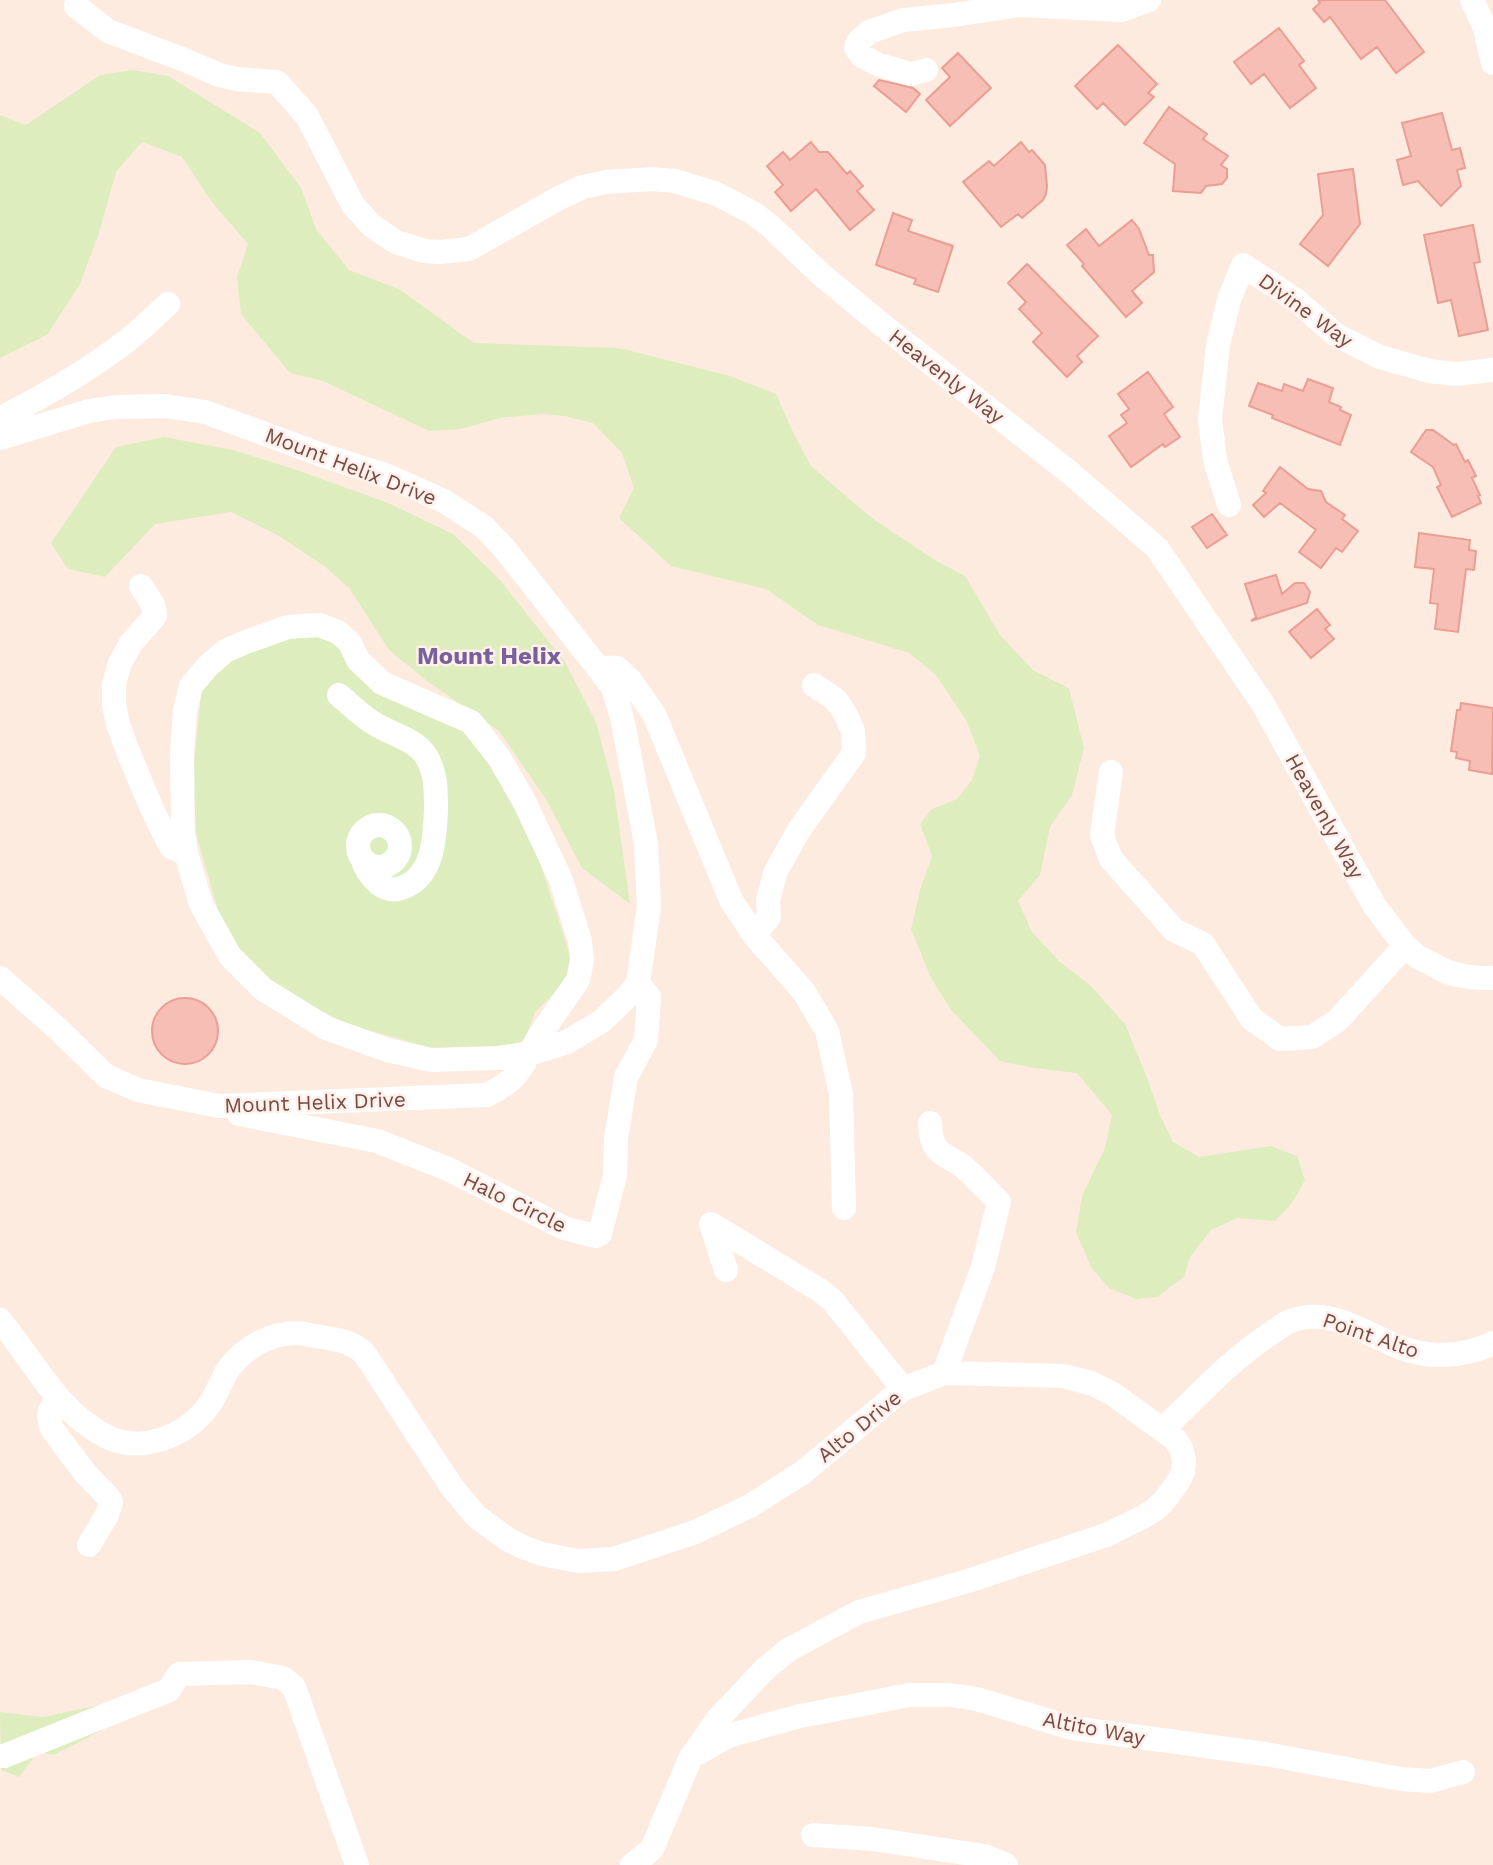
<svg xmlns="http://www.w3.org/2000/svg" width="1493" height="1865" font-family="'Work Sans',sans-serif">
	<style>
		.green { fill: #ddedbe }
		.building { fill: #f6beb5; stroke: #eb9e94; stroke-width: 2 }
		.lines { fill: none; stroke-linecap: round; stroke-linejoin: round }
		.minor { stroke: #fff; stroke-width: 24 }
		.labels { text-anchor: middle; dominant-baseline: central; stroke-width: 5; stroke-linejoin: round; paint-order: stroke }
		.street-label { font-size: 21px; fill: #784a45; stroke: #fff0e9 }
		.quarter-label { font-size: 24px; font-weight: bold; fill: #78609c; stroke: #fff0e9 }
	</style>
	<rect width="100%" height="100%" fill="#feebe0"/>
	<path class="green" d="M 133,70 L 168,76 L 260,133 L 301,188 L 316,229 L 349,270 L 399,289 L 474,343 L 619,348 L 730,376 L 776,394 L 792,430 L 811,466 L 873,519 L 933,559 L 965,576 L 1000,635 L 1033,670 L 1069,688 L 1084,748 L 1072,795 L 1050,827 L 1040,875 L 1018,901 L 1032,932 L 1060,962 L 1090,985 L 1125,1024 L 1148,1080 L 1160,1115 L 1173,1142 L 1199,1157 L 1271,1146 L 1297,1156 L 1305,1180 L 1292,1203 L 1275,1221 L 1237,1218 L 1211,1230 L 1190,1257 L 1184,1277 L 1157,1297 L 1136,1299 L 1109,1288 L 1091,1267 L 1076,1232 L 1082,1196 L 1105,1148 L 1112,1115 L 1077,1073 L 1034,1068 L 1000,1061 L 952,1011 L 931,978 L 911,929 L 920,890 L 932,856 L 920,824 L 932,809 L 957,799 L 972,780 L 980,756 L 966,720 L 936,675 L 909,653 L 818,625 L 766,589 L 671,566 L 619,518 L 634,488 L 622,453 L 593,423 L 565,416 L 542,414 L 500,418 L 461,429 L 429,431 L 323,381 L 290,373 L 241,314 L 237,277 L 248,244 L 211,201 L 182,157 L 142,142 L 116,172 L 98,236 L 79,286 L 47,335 L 0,358 L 0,115 L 26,125 L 100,75 Z
		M 164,437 L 233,450 L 297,470 L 388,503 L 453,534 L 499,579 L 565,662 L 596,722 L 614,790 L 630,904 L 582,868 L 547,801 L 499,731 L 427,681 L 389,650 L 349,588 L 323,565 L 277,535 L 231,512 L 155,524 L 105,577 L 68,569 L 51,543 L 116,447 Z
		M 322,635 L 469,732 L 531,834 L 572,962 L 564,984 L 535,1012 L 525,1040 L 482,1053 L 441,1051 L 348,1024 L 267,984 L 222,925 L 196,833 L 193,772 L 201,695 L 204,681 L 224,662 L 297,636 Z
		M 105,1704 L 108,1727 L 54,1755 L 38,1752 L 19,1777 L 1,1770 L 0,1712 L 43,1717 Z"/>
	<path class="building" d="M 1318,0 L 1385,0 L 1424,52 L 1396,73 L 1377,47 L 1361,59 L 1330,17 L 1324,22 L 1313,9 L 1320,3 Z
		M 1279,28 L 1304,61 L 1299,65 L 1316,88 L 1290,108 L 1264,74 L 1251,84 L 1234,62 Z
		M 1118,45 L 1157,84 L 1148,93 L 1154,97 L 1125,125 L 1103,103 L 1097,109 L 1075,86 Z
		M 958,53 L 991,88 L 950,126 L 926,100 L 950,77 L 942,68 Z
		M 879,80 L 913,88 L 920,94 L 906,112 L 874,86 Z
		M 1169,107 L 1207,134 L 1203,139 L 1228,156 L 1221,165 L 1227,169 L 1227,178 L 1222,184 L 1206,186 L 1201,193 L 1173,191 L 1175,164 L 1144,143 Z
		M 1442,113 L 1452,150 L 1460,148 L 1465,168 L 1457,170 L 1461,186 L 1441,206 L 1418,181 L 1403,185 L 1397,160 L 1411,156 L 1402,123 Z
		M 811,142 L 819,152 L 828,152 L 847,174 L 850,171 L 863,186 L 857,191 L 874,210 L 850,230 L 816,189 L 791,211 L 775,192 L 783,185 L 767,166 L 783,152 L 790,160 Z
		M 1021,142 L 1029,152 L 1032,150 L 1045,165 L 1047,186 L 1046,194 L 1043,200 L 1022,218 L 1018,214 L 1001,227 L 963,182 L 989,161 L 994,166 Z
		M 1353,169 L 1360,224 L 1328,266 L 1300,244 L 1323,215 L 1318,174 Z
		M 893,213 L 912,220 L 908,231 L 953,246 L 938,292 L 914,284 L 916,279 L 876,265 Z
		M 1132,220 L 1139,229 L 1149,255 L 1153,255 L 1154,272 L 1132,291 L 1142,303 L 1126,317 L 1082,266 L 1084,264 L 1067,245 L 1086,229 L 1099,246 Z
		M 1473,225 L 1480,262 L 1474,263 L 1488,330 L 1459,336 L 1451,300 L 1438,303 L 1424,235 Z
		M 1027,264 L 1098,336 L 1077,356 L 1082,362 L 1067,377 L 1033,342 L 1042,333 L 1019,309 L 1026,302 L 1008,283 Z
		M 1148,372 L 1173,407 L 1164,414 L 1180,437 L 1165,447 L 1163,444 L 1131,467 L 1109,436 L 1127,423 L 1121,415 L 1129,409 L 1118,394 Z
		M 1308,379 L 1333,388 L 1329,402 L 1341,407 L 1340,410 L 1351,415 L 1340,445 L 1272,418 L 1273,415 L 1249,406 L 1258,383 L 1282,391 L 1284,384 L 1303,391 Z
		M 1426,430 L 1433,430 L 1454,445 L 1456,444 L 1465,462 L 1468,460 L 1476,476 L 1472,478 L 1480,495 L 1478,496 L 1481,503 L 1452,517 L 1437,487 L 1441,485 L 1433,467 L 1411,452 Z
		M 1280,467 L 1308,489 L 1321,491 L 1326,502 L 1345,515 L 1342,519 L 1358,531 L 1342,552 L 1336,548 L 1321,568 L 1299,552 L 1316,530 L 1280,503 L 1264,517 L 1253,505 L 1266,493 L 1263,491 Z
		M 1212,514 L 1227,535 L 1207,548 L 1192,527 Z
		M 1419,533 L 1470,540 L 1469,550 L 1476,551 L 1474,570 L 1466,569 L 1458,632 L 1435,629 L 1438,604 L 1430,603 L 1434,569 L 1415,567 Z
		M 1276,575 L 1282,594 L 1295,583 L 1304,583 L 1310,592 L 1307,603 L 1251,621 L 1256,617 L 1245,584 Z
		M 1317,609 L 1330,625 L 1325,629 L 1334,639 L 1311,658 L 1289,632 Z
		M 1461,703 L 1493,708 L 1492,774 L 1469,770 L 1470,761 L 1456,758 L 1457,752 L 1451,751 L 1457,710 L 1460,710 Z
		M152 1031a33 33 0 1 1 66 0a33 33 0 1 1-66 0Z"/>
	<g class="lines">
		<path class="minor" d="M 1472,0 L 1485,28 L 1493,63
			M 76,6 L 108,31 L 187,61 L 219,75 L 237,79 L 277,82 L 307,116 L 353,205 L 372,226 L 396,242 L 424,251 L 439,252 L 469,249 L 559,198 L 583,187 L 606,182 L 652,179 L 675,181 L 717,194 L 753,213 L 769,225 L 824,277 L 886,328 L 1069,472 L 1157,548 L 1263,704 L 1374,905 L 1405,946 L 1418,957 L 1447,972 L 1463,976 L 1480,978 L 1493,978
			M 926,70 L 911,74 L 879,65 L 862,56 L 856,48 L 858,42 L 869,32 L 903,20 L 954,15 L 1019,5 L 1122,10 L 1149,0
			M 0,421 L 3,417 C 46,395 89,370 128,340 C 142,329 155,316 168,304
			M 0,438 L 89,411 L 116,407 L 165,406 L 205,412 L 325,456 L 385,475 L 444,501 L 484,527 L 504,548 L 613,687 L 623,722 L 646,844 L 649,907 L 638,983 L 629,995 L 602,1021 L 567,1042 L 529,1054 C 518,1076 509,1084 487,1095 L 219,1106 L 138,1090 L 106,1076 L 58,1029 L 0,978
			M 1229,505 L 1215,460 L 1210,419 L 1218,345 L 1229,300 L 1243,265 L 1297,301 L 1336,335 L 1380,357 L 1429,371 L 1456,374 L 1493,370
			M 141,586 L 153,605 L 155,616 L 131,643 L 120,663 L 114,684 L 114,705 L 118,724 L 127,749 L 152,809 L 171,847 L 186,853
			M 319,625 L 338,632 L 350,643 L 358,660 L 382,683 L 471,722 L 500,759 L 525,803 L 561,880 L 580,941 L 582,960 L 578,980 L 540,1035 L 529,1054 L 497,1058 L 431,1060 L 387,1050 L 326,1028 L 263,989 L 230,956 L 201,904 L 186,853 L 183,833 L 182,754 L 185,710 L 191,686 L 207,667 L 225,651 L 246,642 L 288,627 Z
			M 597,667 L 617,668 L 630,680 L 654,714 L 731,900 L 754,935 L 804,992 L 827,1031 L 841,1094 L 844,1208
			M 339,695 C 351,705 363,718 377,725 C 393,735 415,739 426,756 C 436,772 436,790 436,808 C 435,836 434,875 404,887 C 395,891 387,890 379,884 C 370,876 365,869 362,858
			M 1111,772 L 1102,835 L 1111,859 L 1174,930 L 1203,944 L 1252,1019 L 1280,1039 L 1312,1037 L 1337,1021 L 1405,946
			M358 846a21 21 0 1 1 42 0a21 21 0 1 1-42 0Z
			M 754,935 L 769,917 L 768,900 L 776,871 L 799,830 L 854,753 L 853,731 L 846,715 L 836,700 L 814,685
			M 239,1114 L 377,1141 L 448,1169 L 564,1228 L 595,1236 L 600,1234 L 615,1175 L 616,1139 L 626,1077 L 646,1040 L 649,997 L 638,983
			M 930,1123 C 931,1160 949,1152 968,1171 C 979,1181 989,1192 999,1202 L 983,1267 L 944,1373
			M 726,1270 L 711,1224 L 821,1291 L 833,1301 L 903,1389
			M 0,1320 C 27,1353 48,1392 80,1419 C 89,1426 102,1435 112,1439 C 145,1452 186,1435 207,1408 C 216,1397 220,1383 227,1371 C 245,1345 278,1328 310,1335 C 329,1339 350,1339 364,1353 L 452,1487 L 476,1516 L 507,1539 L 525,1548 L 542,1554 L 578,1561 L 614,1559 L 695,1532 L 750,1506 L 802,1473 L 903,1389 L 944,1373 L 1063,1376 L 1091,1383 L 1113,1394 L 1175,1439 L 1181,1448 L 1184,1460 L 1183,1472 L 1178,1482 L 1164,1501 L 1154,1510 L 1143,1517 L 1106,1535 L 968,1581 L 859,1612 L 788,1650 L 765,1669 L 718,1719 L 691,1757 L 652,1849 L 632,1865
			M 58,1398 C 49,1409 47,1416 52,1429 L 85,1473 L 109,1498 L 111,1502 L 107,1515 L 89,1545
			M 1162,1430 C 1197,1397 1230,1360 1270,1334 C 1276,1330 1282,1325 1288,1322 C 1328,1305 1364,1333 1399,1347 C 1428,1359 1465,1357 1493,1343
			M 698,1753 L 728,1736 L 800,1716 L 910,1695 L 950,1695 L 977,1699 L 1072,1728 L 1265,1754 L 1401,1779 L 1430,1781 L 1463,1772
			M 0,1756 L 4,1756 L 169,1690 L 179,1674 L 251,1672 L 283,1678 L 294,1687 L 357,1865
			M 813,1835 L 872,1839 L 985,1856 L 1006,1865"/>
	</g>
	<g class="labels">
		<g class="street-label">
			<text transform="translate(1306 310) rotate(36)">Divine Way</text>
			<text transform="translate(947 376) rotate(38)">Heavenly Way</text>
			<text transform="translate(351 466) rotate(21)">Mount Helix Drive</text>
			<text transform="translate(1325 816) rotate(61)">Heavenly Way</text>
			<text transform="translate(315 1102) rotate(-2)">Mount Helix Drive</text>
			<text transform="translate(515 1202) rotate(26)">Halo Circle</text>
			<text transform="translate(1371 1335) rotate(19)">Point Alto</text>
			<text transform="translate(859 1426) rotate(-39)">Alto Drive</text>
			<text transform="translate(1094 1728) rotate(11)">Altito Way</text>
		</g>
		<g class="quarter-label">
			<text x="489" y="656">Mount Helix</text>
		</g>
	</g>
</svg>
